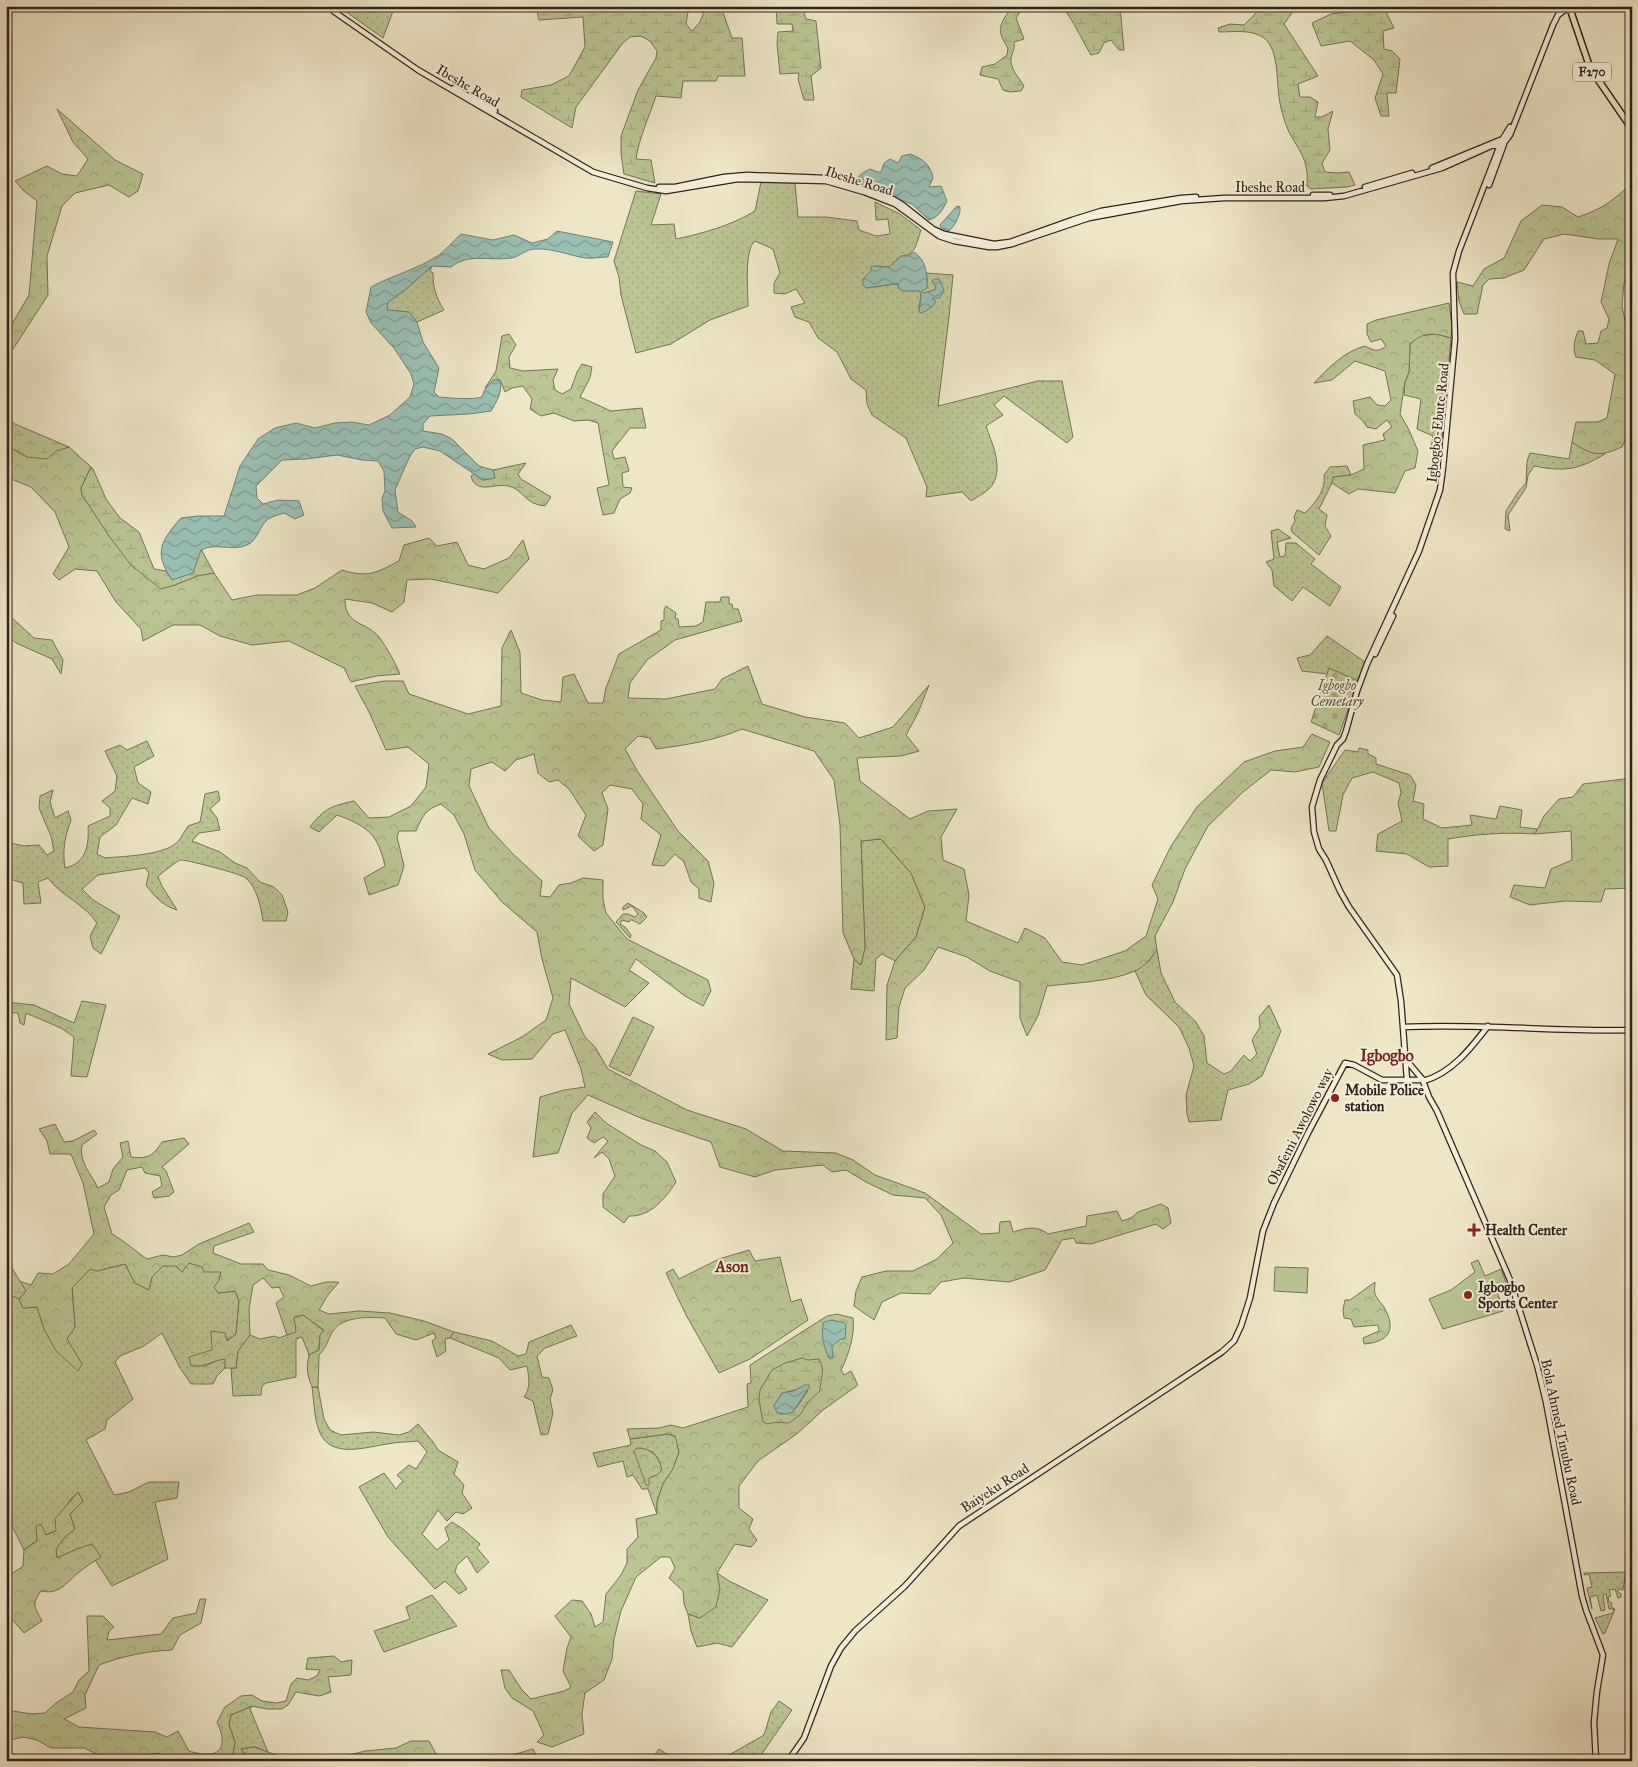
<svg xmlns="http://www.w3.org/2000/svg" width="1638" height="1767" font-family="'IM FELL Great Primer',serif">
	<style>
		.green { fill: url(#green-dots); stroke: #767357; fill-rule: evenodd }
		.forest { fill: url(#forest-crowns); stroke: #767357 }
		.wetland { fill: url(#wetland-marsh); stroke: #767357; fill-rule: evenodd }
		.cemetery { fill: url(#cemetery-stones); stroke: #767357 }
		.pitch { fill: #bbc493; stroke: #767357 }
		.water { fill: url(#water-waves); stroke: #6f8177 }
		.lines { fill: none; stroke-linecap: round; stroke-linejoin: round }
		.secondary-casing { stroke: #31221b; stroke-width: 7 }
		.primary-casing { stroke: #31221b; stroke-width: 8 }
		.secondary { stroke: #f4efdb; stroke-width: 4.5 }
		.primary { stroke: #eee6c7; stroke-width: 5 }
		.poi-dot { fill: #8f2418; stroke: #f4efdb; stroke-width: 2 }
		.labels { text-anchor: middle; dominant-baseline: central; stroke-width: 4; stroke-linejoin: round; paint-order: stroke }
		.shield { fill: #f4efdb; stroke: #6c6055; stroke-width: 1 }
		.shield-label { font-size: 12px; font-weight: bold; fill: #31221b }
		.street-label { font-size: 14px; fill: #31221b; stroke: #f4efdb }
		.park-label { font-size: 14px; font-style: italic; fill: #5a533f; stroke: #f4efdb }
		.poi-label { font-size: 14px; font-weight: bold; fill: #31221b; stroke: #f4efdb; text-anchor: start }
		.quarter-label { font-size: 16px; font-weight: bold; fill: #7a1f14; stroke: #f4efdb }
	</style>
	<defs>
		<pattern id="green-dots" width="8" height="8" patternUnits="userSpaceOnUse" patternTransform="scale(1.25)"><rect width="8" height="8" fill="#bbc493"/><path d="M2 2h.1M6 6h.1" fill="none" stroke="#a1a87e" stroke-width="1.8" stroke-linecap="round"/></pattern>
		<pattern id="forest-crowns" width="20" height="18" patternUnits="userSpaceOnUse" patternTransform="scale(1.25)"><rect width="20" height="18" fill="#bbc493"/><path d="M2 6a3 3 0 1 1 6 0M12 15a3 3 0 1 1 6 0" fill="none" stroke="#a1a87e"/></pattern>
		<pattern id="wetland-marsh" width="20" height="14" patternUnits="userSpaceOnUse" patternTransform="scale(1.25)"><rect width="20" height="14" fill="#bbc493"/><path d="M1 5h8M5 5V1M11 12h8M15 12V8" fill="none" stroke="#a1a87e"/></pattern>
		<pattern id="cemetery-stones" width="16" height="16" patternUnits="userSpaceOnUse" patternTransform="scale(1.25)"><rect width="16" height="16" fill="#bbc493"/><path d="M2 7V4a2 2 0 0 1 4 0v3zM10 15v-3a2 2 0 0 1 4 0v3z" fill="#a1a87e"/></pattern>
		<pattern id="water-waves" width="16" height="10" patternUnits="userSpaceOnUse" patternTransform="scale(1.25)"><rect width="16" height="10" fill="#99c0b4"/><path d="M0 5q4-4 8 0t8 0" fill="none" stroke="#7d9c92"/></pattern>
	</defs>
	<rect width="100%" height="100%" fill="#eee6c7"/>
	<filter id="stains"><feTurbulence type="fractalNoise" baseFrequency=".004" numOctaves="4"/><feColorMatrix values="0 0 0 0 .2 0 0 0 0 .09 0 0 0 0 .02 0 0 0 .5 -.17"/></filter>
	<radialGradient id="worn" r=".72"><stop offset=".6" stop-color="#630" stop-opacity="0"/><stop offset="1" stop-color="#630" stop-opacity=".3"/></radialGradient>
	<path class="green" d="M 338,6 L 395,6 L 383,38 Z
		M 761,182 L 795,183 L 798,217 L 826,217 L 857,221 L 859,230 L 876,236 L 890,234 L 888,219 L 876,220 L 875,202 L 900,214 L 921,230 C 917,241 916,256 901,256 L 889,267 L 877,266 L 871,271 L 863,285 L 866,288 L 895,284 L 920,291 L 921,296 L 919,307 L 932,299 L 936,287 L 935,290 L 924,293 L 922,291 L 927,281 L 926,273 L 953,275 L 949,317 L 938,406 L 1038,381 L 1062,381 L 1073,437 L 1067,443 L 1004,396 L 994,405 L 1003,415 L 986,426 C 992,443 1003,466 993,484 C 989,491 977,497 971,501 L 962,492 L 926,497 L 927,487 L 906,438 L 872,415 L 867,404 L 866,390 L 851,379 L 837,352 L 818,338 L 809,322 L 795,317 L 791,307 L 805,303 L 796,289 L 785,294 L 774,293 L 774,283 L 780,273 L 773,249 L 755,241 C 744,249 748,291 748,306 L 710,320 L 671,344 L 636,353 L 621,295 L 619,277 L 614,261 L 636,191 L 661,194 L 651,225 L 674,224 L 676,239 C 704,233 730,226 755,211 Z
		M 432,266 L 430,271 L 433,273 C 433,288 436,297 444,310 L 417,322 L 409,312 L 387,310 L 388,302 L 405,290 Z
		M 1436,334 L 1451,338 L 1441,450 L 1431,448 L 1433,436 L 1417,429 L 1421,399 L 1404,395 L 1405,382 L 1409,372 L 1410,344 L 1419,336 Z
		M 1572,442 L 1585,450 L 1605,454 C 1578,470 1564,472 1534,466 L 1528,475 L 1526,488 L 1508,515 L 1510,531 L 1505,529 L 1506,511 L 1518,492 L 1526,483 L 1527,461 L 1530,453 L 1569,459 Z
		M 1347,466 L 1351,475 L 1333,477 L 1332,483 L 1319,509 L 1327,515 L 1325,526 L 1331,536 L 1319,555 L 1292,532 L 1291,528 L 1295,521 L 1294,517 L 1297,510 L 1305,513 C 1316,502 1326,490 1324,475 L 1330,467 Z
		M 1278,529 L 1291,538 L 1277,542 L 1280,557 L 1285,556 L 1286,543 L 1296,543 L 1315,559 L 1311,564 L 1341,587 L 1330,606 L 1303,587 L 1292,601 L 1274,586 L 1272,570 L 1266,562 L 1274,559 L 1271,531 Z
		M 1327,636 L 1365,662 L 1358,681 L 1329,668 L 1327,674 L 1302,671 L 1297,658 L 1310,655 Z
		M 147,741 L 154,756 L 134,767 L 138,783 L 151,792 L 148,804 L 132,798 L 116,825 L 100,837 L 97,854 L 105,858 C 123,856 169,856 180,839 C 183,835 185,830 188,826 L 200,822 L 205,794 L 218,791 L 220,800 L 210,809 L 217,818 L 220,830 L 199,833 L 192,841 L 220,852 L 235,863 L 247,868 L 260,882 L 274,887 L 282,895 L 288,912 L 286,921 L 263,921 C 261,907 257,888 246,878 C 242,874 184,859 180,860 C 176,862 161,873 158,877 L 162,886 L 177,910 C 163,906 154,896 146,885 L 149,873 L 145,868 L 98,875 L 82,889 L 93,900 L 120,916 L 101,954 L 93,948 L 90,936 L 97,923 C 85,904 62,897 48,878 L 38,882 L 41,903 L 24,904 L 23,883 L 6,878 L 6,842 L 24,846 L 39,845 L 47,855 L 54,851 L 51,836 L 39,808 L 40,796 L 53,790 L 50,802 L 55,818 L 68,811 L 71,820 C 65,836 62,851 65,868 C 87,863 89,844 88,826 L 110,816 L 110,808 L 102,801 L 115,791 L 117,776 L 105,751 L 120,745 L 127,750 Z
		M 1359,748 L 1368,750 L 1368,754 L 1376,758 L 1376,764 L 1410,775 L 1416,785 L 1413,801 L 1424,804 L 1423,819 L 1442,828 L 1472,825 L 1470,815 L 1496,819 L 1500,806 L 1522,810 L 1520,827 L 1537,829 L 1535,834 C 1505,832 1477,834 1448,839 L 1448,866 L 1429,867 L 1407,854 L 1376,851 L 1378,834 L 1402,821 L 1398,803 L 1401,793 L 1399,783 L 1373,772 L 1352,778 L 1343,795 L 1336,831 L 1329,831 L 1322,783 L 1345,750 L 1358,752 Z
		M 881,839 L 911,873 L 925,907 L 916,937 L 895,961 L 882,954 L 876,959 L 874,991 L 851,989 L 854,959 L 860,965 L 865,948 L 861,841 Z
		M 1157,950 L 1161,973 L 1175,1002 L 1196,1022 L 1204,1036 L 1207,1063 L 1224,1074 L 1231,1071 L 1244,1055 L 1250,1061 L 1257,1054 L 1252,1040 L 1260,1027 L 1259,1017 L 1269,1005 L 1281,1031 L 1262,1076 L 1249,1084 L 1228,1090 L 1221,1120 L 1189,1122 L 1187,1114 L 1186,1095 L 1194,1066 L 1189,1048 L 1179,1027 L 1146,995 L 1135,971 L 1149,961 Z
		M 633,1017 L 654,1027 L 630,1076 L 609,1066 Z
		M 189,1263 L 221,1271 L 219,1280 L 215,1287 L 218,1293 L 235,1291 L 239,1301 L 236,1334 L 212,1350 L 203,1367 L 218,1360 L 226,1359 L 225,1368 L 217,1376 L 213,1384 L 191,1384 L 180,1368 L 162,1333 L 144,1346 L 120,1356 L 115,1362 L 133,1399 L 107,1420 L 105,1429 L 86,1440 L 114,1495 L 129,1492 L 149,1482 L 179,1482 L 177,1498 L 155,1502 L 168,1559 L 112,1586 L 95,1560 L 101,1556 L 77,1549 L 57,1558 L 56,1549 L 66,1536 L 74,1529 L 70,1514 L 83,1501 L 78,1492 L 69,1501 L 56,1531 L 45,1535 L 24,1550 L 11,1524 L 6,1526 L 6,1388 L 11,1385 L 6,1382 L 6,1293 L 19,1299 L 23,1308 L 37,1307 L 44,1329 L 82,1364 L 66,1339 L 75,1327 L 72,1288 L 91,1268 L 97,1271 L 125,1264 L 135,1283 L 149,1290 L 152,1277 L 163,1266 Z
		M 304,1315 L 324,1331 L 320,1335 L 319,1350 L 309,1355 L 302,1337 L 296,1339 L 296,1377 L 266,1383 L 262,1386 L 261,1395 L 233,1396 L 231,1368 L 236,1368 L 238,1351 L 250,1335 L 260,1339 L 275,1336 L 279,1338 L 295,1332 L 294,1317 Z
		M 571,1325 L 577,1336 L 545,1348 L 537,1356 L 542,1377 L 549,1378 L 553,1390 L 550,1399 L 553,1413 L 548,1434 L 541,1435 L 533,1401 L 524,1397 C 531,1387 529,1378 527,1366 L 510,1370 L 499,1358 L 450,1338 L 454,1332 L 492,1341 L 518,1356 L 526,1354 L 529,1342 Z
		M 312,1387 L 318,1387 L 324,1419 L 330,1430 L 341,1435 L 373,1432 L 399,1435 L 409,1432 L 418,1424 L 433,1442 L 438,1450 L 458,1462 L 454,1474 L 464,1485 L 462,1493 L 472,1508 L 463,1514 L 456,1512 L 447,1521 L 438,1510 L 422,1534 L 437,1550 L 449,1540 L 445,1528 L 452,1522 L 463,1529 L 480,1544 L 477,1548 L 489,1562 L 477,1573 L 467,1556 L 457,1565 L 455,1572 L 467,1589 L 459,1594 L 445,1581 L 435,1589 L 388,1537 L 359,1487 L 384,1473 L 396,1489 L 403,1481 L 397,1475 L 409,1465 L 416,1469 L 427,1452 L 418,1441 C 408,1442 397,1442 387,1444 C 366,1447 332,1459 320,1433 C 314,1419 314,1401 312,1387 Z
		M 668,1434 L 676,1437 L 679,1452 L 673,1469 L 663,1484 L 657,1502 L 657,1514 L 648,1489 L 642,1489 L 633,1475 L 627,1477 L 623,1461 L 598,1467 L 593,1453 L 631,1445 L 630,1439 ZM 640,1448 L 653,1452 L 660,1462 L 657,1475 L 649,1478 Z
		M 1628,1572 L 1627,1578 L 1625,1578 L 1623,1590 L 1620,1589 L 1617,1591 L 1621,1594 L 1621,1597 L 1618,1598 L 1615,1589 L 1609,1590 L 1611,1596 L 1608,1597 L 1609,1602 L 1612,1603 L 1611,1607 L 1615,1609 L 1605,1633 L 1603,1634 L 1595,1618 L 1613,1613 L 1614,1609 L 1609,1609 L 1606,1594 L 1603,1595 L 1605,1610 L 1601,1611 L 1597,1595 L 1590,1597 L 1592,1609 L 1587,1588 L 1592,1587 L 1589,1574 L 1584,1575 L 1584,1573 Z
		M 717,1573 L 729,1581 L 768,1600 L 732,1647 L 717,1643 L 697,1647 L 691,1631 L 688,1614 L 700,1618 L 719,1589 Z
		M 432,1595 L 457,1626 L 384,1652 L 374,1631 L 410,1619 L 406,1607 Z
		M 779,1701 L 792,1710 L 757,1761 L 712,1761 L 722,1759 L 764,1735 L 771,1712 Z
		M 252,1706 L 250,1709 L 268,1752 L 254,1747 L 241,1749 L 250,1760 L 232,1761 L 235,1742 L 229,1725 L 231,1715 Z
		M 659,1749 L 677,1761 L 650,1761 Z"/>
	<path class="forest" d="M 57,109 L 115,160 L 143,174 L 138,191 L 129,197 L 109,185 L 75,193 L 62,206 L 47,256 L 48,295 L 6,360 L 6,334 L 29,295 L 37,201 L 24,191 L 15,181 L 47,166 L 62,174 L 77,176 L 88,159 L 73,142 Z
		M 1632,183 L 1632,266 L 1624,283 L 1622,306 L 1625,321 L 1632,329 L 1632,424 L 1622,447 C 1600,457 1593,456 1572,442 L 1576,422 L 1598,422 L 1607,418 L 1615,374 L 1595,360 L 1576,357 C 1572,348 1575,339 1578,331 L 1583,331 L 1586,344 L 1598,343 L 1601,331 L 1607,328 L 1609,319 L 1601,302 L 1609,264 L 1618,239 L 1599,239 L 1564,234 L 1544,239 L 1524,270 L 1504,278 L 1489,279 L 1483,285 L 1477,314 L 1464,314 L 1459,301 L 1457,282 L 1473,286 L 1484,269 L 1504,258 L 1521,221 L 1542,205 L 1562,207 L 1578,217 C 1604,208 1612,201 1632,183 Z
		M 1449,303 L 1452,326 L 1451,338 C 1434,333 1424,331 1410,344 L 1409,372 L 1405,382 L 1400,414 L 1409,430 L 1418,451 L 1415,468 L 1405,471 L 1395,493 L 1358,489 L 1349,494 L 1332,483 L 1333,477 L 1351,475 L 1364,469 L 1363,445 L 1385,440 L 1383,434 L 1392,427 L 1387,420 L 1376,429 L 1367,427 L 1363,421 L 1355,414 L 1353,401 L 1370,397 L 1377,405 L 1385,406 L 1391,400 L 1385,371 L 1355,361 L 1332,380 L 1314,383 C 1328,368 1345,351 1365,346 C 1373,350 1378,353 1386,346 L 1381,339 L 1371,342 L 1367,334 L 1367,324 L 1376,320 Z
		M 509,334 L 516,345 L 509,357 L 510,368 L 523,371 L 558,369 L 553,380 L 555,390 L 562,394 L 571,389 L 577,372 L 582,364 L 592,367 L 590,378 L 580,397 L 611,411 L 642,408 L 646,428 L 630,428 L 612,451 L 614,459 L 625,457 L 629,471 L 622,473 L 623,487 L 632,488 L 630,493 L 620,499 L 614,513 L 603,515 L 597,488 L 609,485 L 598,423 L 588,420 L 574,421 L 554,413 L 541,416 L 530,409 L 532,399 L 523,386 L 512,388 L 505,392 L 500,380 L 494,380 L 485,388 L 496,371 L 502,336 Z
		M 6,445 L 27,457 L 69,447 L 91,467 L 81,488 L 109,536 L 175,585 L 197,575 L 214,573 L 232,600 L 257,595 L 297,595 L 315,588 L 342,570 C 368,578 376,573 399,561 L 404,545 L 429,538 L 437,546 L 457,542 L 468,565 L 484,569 L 509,558 L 523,540 L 529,559 L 498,593 L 431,579 L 407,580 L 404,602 L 392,612 L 372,603 L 345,599 C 345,626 366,621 379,637 C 387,648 395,662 400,674 L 376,676 L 351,682 L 344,668 L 289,641 L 252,645 L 220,636 L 200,625 L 173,625 L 143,641 L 141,629 L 116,602 L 97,571 L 75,569 L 59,580 L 53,574 L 69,547 L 55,512 L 31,487 L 6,477 Z
		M 721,597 L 729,597 L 729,604 L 732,604 L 733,609 L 738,609 L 742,621 L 675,640 L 647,660 L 630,683 L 628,698 L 666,699 L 715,689 L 722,679 L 748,666 L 762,704 L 805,717 L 845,723 L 859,738 L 893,727 L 929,685 L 918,713 L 906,735 L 919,751 L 901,756 L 857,758 L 860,781 L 910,819 L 928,811 L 957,809 L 941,837 L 943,860 L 964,869 L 969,895 L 966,921 L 1018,943 L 1025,928 L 1045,938 L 1062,962 L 1082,965 L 1125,951 L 1146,936 L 1158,899 L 1152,885 L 1171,846 L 1197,807 L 1244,762 L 1275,751 L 1303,747 L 1312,734 L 1330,742 L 1319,767 L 1295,772 L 1271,770 L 1243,792 L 1208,826 L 1185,869 L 1173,902 L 1155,936 L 1157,950 C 1151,958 1144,967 1135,971 C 1110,982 1073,983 1047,986 L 1038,1016 L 1027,1036 L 1020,1018 L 1020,982 L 990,971 L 967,957 L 938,947 L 924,970 L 905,988 L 899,1007 L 897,1038 L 886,1040 L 887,985 L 895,961 L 916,937 L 925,907 L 911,873 L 881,839 L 861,841 L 865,948 L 861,965 L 854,959 L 843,933 L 840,825 L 834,780 L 814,751 L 742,729 C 714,741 685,745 656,749 L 650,738 L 638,736 L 625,749 L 638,772 L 678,831 L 708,861 L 714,883 L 711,902 L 699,898 L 699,889 L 691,882 L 684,862 L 675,854 L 664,866 L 652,865 L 661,835 L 641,819 L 643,804 L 632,789 L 610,785 L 602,793 L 608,809 L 603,845 L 594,851 L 578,836 L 586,815 L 569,789 L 558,780 L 549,782 L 538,773 L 534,754 L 516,760 L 505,771 L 492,762 L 471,769 L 469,786 L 489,828 L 511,852 L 542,881 L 540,896 L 550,897 L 559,885 L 571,883 L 583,878 L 603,880 L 603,899 L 606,913 L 627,939 L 708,980 L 711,991 L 703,1006 L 685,996 L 636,959 L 629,970 L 649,983 L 625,1007 L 571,978 L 569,1004 L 585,1037 L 595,1047 L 608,1069 L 687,1110 L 746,1129 L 783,1151 L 836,1153 L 853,1160 L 875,1175 L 925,1193 L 981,1234 L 999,1233 L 1000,1222 L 1010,1221 L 1013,1232 C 1027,1228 1036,1225 1048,1234 L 1086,1226 L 1087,1216 L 1117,1211 L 1122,1221 L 1131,1218 L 1138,1212 L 1161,1204 L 1168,1208 L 1171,1223 L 1163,1229 L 1156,1224 L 1091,1244 L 1076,1243 L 1074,1238 L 1062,1240 L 1045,1270 L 1009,1282 L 964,1278 L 941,1282 L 930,1294 L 901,1293 L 882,1302 L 874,1320 L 854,1306 L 856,1291 L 862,1277 L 886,1271 L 913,1271 L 937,1259 L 953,1243 L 941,1215 L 925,1198 L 893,1195 L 866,1182 L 846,1170 L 832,1172 L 823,1165 L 775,1170 L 755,1177 L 720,1167 L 711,1142 L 643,1119 L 588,1095 L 572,1113 L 558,1153 L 533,1157 L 540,1097 L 564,1090 L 585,1087 L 581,1069 L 565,1030 L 553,1034 L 532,1059 L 502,1060 L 488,1054 L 522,1037 L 546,1020 L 553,998 L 542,959 L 537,932 L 502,902 L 475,870 L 464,834 L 454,815 L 441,804 C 425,810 423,815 416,831 L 399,831 L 397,837 L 404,866 L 398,885 L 369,895 L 364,878 L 385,866 C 378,834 367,826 337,815 L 319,832 L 310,827 C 325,808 331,806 354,801 L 369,818 L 389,817 L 411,806 L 426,787 L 429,764 L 408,747 L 386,750 L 369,712 L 355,686 L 384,681 L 403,681 L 409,694 L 468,714 L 501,706 L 502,648 L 511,630 L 520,652 L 521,693 L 542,700 L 561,702 L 563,677 L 574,674 L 588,703 L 603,703 L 606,688 L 619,654 L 661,630 L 661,621 L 664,620 L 664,610 L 666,606 L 676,613 L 675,618 L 678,619 L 679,627 L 696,626 L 703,622 L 706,602 L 720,602 Z
		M 6,607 L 11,617 L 34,638 L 52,640 L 63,660 L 61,674 L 52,659 L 16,643 L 6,634 Z
		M 1632,778 L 1632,888 L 1605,889 L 1601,902 L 1565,901 L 1530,905 L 1510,897 L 1514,885 L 1545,888 L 1551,869 L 1572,860 L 1571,831 L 1535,834 L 1544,816 L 1559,799 L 1573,797 L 1583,784 Z
		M 628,903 L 644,913 L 647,917 L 640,924 L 632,920 L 630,920 L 629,922 L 622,920 L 620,924 L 625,927 L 631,935 L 630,938 L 616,922 L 623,914 L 628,914 L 635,917 L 638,914 L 632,906 L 623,910 L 623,907 Z
		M 82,1001 L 106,1005 L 87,1077 L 71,1076 L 74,1037 L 61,1028 L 26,1013 L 24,1025 L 20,1023 L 18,1013 L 6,1012 L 6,1002 L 34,1005 L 74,1023 Z
		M 595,1112 L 606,1123 L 641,1145 L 655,1151 L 667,1162 L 676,1182 C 665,1199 650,1217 629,1216 L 624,1223 L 603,1207 L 603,1194 L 615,1176 L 609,1159 L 602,1152 L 594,1158 L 608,1141 L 603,1137 L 594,1143 L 587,1138 L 591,1128 L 587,1122 Z
		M 55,1124 L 64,1142 L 73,1141 L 94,1130 L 97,1134 L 82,1145 C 79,1162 91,1174 98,1188 L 109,1182 L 113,1169 L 123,1157 L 120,1143 L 128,1141 L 131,1157 C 148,1159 153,1156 162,1142 L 184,1138 L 189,1144 L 162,1167 L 166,1171 L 174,1192 L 169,1196 L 154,1198 L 152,1192 L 162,1186 L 160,1176 L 145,1173 L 142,1167 L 127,1170 L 119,1190 L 111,1195 L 104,1207 L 112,1234 C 125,1241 135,1251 147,1259 L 163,1255 L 174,1257 L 182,1255 L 199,1244 L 249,1223 L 254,1232 L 214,1246 L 213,1253 L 241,1264 L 263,1264 L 268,1270 L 289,1275 L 311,1286 L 326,1282 L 339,1282 L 328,1295 L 319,1310 L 329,1314 L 359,1311 L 390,1313 L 424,1321 L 454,1332 L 450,1338 L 445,1339 L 446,1351 L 437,1357 L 432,1341 L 436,1338 L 434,1333 L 416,1340 L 396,1334 L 385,1318 C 369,1317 343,1316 333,1331 C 327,1340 328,1346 319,1355 L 318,1387 L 312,1387 C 307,1375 306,1367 309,1355 L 319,1350 L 320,1335 L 324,1330 L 303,1315 L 294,1317 L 296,1332 L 287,1335 L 276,1303 L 284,1297 L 279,1287 L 272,1288 L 263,1278 L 253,1285 L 249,1309 L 250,1335 L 238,1351 L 236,1368 L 225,1368 L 225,1359 C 210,1361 208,1367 191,1366 L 189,1357 L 212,1350 L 211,1331 L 225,1333 L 227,1341 L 236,1334 L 239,1301 L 235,1291 L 218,1293 L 214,1287 L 219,1280 L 221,1272 L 204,1272 L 202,1267 L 189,1263 L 182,1272 L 176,1266 L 163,1266 L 152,1277 L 149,1290 L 135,1283 L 125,1264 L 97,1271 L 90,1269 L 72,1288 L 75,1327 L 67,1339 L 82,1364 L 78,1371 L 56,1351 L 44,1329 L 37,1307 L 23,1308 L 19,1299 L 26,1291 L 19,1281 L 31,1285 L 38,1273 L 53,1274 L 69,1264 L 94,1234 L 83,1183 L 71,1154 L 50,1154 L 47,1141 L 39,1129 Z
		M 749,1250 L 755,1261 L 780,1257 L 791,1302 L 801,1299 L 808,1320 L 750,1359 L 719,1373 L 686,1315 L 666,1273 L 673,1269 L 679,1279 L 719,1259 Z
		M 1375,1282 C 1375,1286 1374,1291 1375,1294 C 1377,1299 1381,1303 1384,1307 C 1397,1330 1389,1342 1364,1344 L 1363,1338 L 1379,1331 L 1378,1325 L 1354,1327 L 1351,1319 L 1344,1318 L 1343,1310 L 1345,1300 L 1350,1300 Z
		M 837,1314 L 853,1318 C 855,1335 849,1354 841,1370 L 844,1375 L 851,1371 L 858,1385 L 823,1410 L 798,1433 L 758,1461 L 739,1486 L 739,1508 L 753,1519 L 749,1529 L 757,1540 L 751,1547 L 735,1544 L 717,1573 L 720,1589 L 716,1607 L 700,1618 L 688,1614 L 684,1604 L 683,1591 L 669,1578 L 675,1568 L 670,1557 L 661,1557 L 636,1577 L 621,1611 L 614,1639 L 612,1659 L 604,1680 L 585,1693 L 582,1714 L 584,1734 L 552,1747 L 537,1742 L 544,1735 L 533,1711 L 512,1698 L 505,1688 L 501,1670 L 509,1670 L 522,1690 L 531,1699 L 564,1691 L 571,1687 L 563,1671 L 567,1648 L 571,1637 L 555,1616 L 572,1600 L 582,1601 L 591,1614 L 595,1627 L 603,1622 L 606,1594 L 621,1575 L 627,1563 L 627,1549 L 638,1537 L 636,1519 L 657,1514 L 657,1502 L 663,1484 L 673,1469 L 679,1452 L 675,1436 L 668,1434 L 630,1439 L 627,1429 L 659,1428 L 671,1425 L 683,1428 L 748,1407 L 747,1384 L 751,1383 L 750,1365 L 827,1316 Z
		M 637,1448 C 652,1448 659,1457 662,1470 L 657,1475 L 649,1478 L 649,1485 L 646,1485 L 634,1451 Z
		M 78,1492 L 83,1501 L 70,1514 L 75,1529 L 66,1536 L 56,1549 L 57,1558 L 77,1549 L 92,1544 L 101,1557 C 93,1562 85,1567 78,1573 C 65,1584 59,1595 41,1591 C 31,1605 35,1607 42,1621 L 24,1633 L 6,1612 L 6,1578 L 23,1566 L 24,1550 L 37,1541 L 36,1526 L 41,1524 L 46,1535 L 56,1531 L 55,1519 Z
		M 200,1599 L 206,1599 L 201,1623 L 180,1635 L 172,1650 C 147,1651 123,1656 99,1665 L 85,1695 L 86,1708 L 64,1719 L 79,1727 L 155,1732 L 167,1737 L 178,1731 L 189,1751 C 202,1755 224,1759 222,1738 C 222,1733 219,1727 217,1722 L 225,1707 L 241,1696 L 252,1695 L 262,1701 L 276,1703 L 286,1701 L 291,1684 L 297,1678 L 308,1680 L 317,1676 L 320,1670 L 306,1669 L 308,1658 L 334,1656 L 341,1662 L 352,1660 L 351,1675 L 328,1677 L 331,1692 L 319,1696 L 296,1692 L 288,1705 L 282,1709 L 267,1709 L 252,1706 L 231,1715 L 229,1725 L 235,1742 L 232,1761 L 166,1761 L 159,1753 L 130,1758 L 101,1756 L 84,1748 L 51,1748 L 37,1740 L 23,1737 L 11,1740 L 6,1745 L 6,1710 L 32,1714 L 45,1713 L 56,1703 L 73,1692 L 79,1680 L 89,1671 L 87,1616 L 103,1616 L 114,1627 L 109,1631 L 107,1640 L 161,1634 L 173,1618 L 196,1613 Z
		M 411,1741 L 429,1741 L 440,1761 L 418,1761 L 412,1756 L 407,1761 L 327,1761 L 365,1751 L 396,1748 Z
		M 254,1747 L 287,1759 L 302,1761 L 252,1761 L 241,1749 Z
		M 533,1749 L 539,1761 L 505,1761 L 505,1757 Z"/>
	<path class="wetland" d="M 536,6 L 689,6 L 686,24 L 692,31 L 700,22 L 706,6 L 721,7 L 732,38 L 742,38 L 745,76 L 718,76 L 716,81 L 683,81 L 681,98 L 656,96 C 649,117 639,138 636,159 L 651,160 L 655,183 L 624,174 L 621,154 L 621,136 L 638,90 L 656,58 L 657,51 L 650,41 L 641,36 L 630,37 L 622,44 L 576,107 L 572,128 L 521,97 L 522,90 L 551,85 L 569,76 L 585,47 L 583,17 L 539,20 Z
		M 776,6 L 812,6 L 810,10 L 804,13 L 806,19 L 816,21 L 821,68 L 811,76 L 814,100 L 804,100 L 798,79 L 799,73 L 780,74 L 777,44 L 778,32 L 793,31 L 792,24 L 777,24 Z
		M 1010,6 L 1036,7 L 1020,12 L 1016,18 L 1024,39 L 1014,42 C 1015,51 1012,52 1011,59 C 1010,69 1020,79 1024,86 L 1021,91 L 1010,92 L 1003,90 L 998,79 L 980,75 L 982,67 L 995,64 L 1007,55 L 1008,48 C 997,31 998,26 1010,10 Z
		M 1061,6 L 1120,6 L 1124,50 L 1119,50 L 1111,40 L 1104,43 L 1099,53 L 1091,55 C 1081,39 1074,20 1061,6 Z
		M 1257,6 L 1300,6 L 1294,10 L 1284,24 L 1318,76 L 1298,84 L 1300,97 L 1310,97 L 1318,102 L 1315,117 L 1322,117 L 1333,111 L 1328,129 L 1330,150 L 1322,163 L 1325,172 L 1337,173 L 1349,172 L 1355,185 L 1347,187 L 1311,189 L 1307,186 C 1307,180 1308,173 1306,167 C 1304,154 1295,144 1289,132 C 1285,123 1282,114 1280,103 C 1276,86 1280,50 1264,38 C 1252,29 1233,32 1219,32 L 1218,28 L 1230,24 L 1244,25 L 1257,12 Z
		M 1371,6 L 1401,6 L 1400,11 L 1388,9 L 1387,14 L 1394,28 L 1383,31 L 1384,49 L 1392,51 L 1400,59 L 1396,93 L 1387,93 L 1389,116 L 1381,116 L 1375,98 L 1383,74 L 1374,60 L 1350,41 L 1321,46 L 1312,23 L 1331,14 L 1370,9 Z
		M 6,416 L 15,424 L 69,447 L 56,451 L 47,459 L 27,457 L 6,445 Z
		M 526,463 L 518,474 L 521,479 L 551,497 L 545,506 C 525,505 524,489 508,486 C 494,483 476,495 471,476 L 474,474 L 483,480 L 495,478 L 493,470 Z
		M 91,467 L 93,469 L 106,499 L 120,518 L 139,532 L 154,569 L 166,571 L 172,580 L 201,549 L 214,573 L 197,576 L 175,585 L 161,589 L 131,565 L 109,536 L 82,495 L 81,488 Z
		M 6,1263 L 9,1263 L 26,1291 L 19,1299 L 6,1293 Z
		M 802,1358 L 808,1360 L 819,1359 C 826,1370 820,1379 820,1391 L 808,1402 L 800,1415 L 789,1423 L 777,1422 L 767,1424 L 763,1422 L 759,1400 L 760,1390 L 772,1370 L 785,1363 ZM 799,1389 L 808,1391 C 798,1403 798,1413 780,1414 L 774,1406 L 782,1393 Z"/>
	<path class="cemetery" d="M 1329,668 L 1358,681 L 1339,735 L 1311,722 Z"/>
	<path class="pitch" d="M 1478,1260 L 1485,1276 L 1501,1269 L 1508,1288 L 1497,1291 L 1503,1311 L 1443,1329 L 1429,1299 L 1451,1290 L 1475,1272 L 1471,1263 Z
		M 1275,1267 L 1308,1268 L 1307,1293 L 1274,1291 Z"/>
	<path class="water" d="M 910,154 C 922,158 931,165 933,178 L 929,187 L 941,186 L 947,201 C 943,209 939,217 929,220 L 912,204 L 856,183 C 857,175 864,172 870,169 L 878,172 L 881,172 L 884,163 L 890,159 L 898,163 L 902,156 Z
		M 957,206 L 960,207 C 961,215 955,225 949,231 L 941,228 L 940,225 Z
		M 557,231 L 613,242 L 608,257 C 600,257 592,259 585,258 C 568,255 552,248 535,249 C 526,249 519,257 511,258 C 490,261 468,253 451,267 L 432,266 L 405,290 L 388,302 L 387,310 L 409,312 L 417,322 L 423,342 L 439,368 L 434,392 L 439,397 C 450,398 472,400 482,397 L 485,389 L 493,380 L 500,380 C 503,391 497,401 491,411 L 469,414 L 430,416 L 423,424 L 423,431 L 442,434 L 452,439 L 479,466 L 493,470 L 495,478 L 483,480 L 440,451 L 423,447 L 415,449 L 409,458 L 395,490 L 398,512 L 412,521 L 416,527 L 392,528 L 383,511 L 382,498 L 385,491 L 384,471 L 378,461 L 362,460 L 337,455 L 306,459 L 282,460 L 256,486 L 257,498 L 263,504 L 278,500 L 299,501 L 304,515 L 295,519 L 284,513 C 279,515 269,517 266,521 C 259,528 257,541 247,545 C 232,552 215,542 201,550 L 193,573 L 172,580 C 153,552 161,541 181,518 L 198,516 L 224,516 L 240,466 L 258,439 L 275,428 L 296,423 L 315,428 L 335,423 L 352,422 L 369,425 L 390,415 L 410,397 L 414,384 L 411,374 L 394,348 L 371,323 L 366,312 L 371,287 C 393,275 418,269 439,255 C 445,251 454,240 461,234 L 493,240 L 514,235 L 532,243 L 548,239 Z
		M 914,252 C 926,260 928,275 927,288 L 922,291 L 924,293 L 935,290 L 936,287 L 932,281 L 935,279 L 939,279 L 944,290 L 940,298 L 933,298 L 932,299 L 936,301 L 932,307 L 922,313 L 919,312 L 921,296 L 920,291 L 904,291 L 899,289 L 898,284 L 895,284 L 866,288 L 863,285 L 863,279 L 871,271 L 871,266 L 889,267 L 901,256 L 908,256 Z
		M 832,1320 L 845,1323 L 846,1326 L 845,1339 L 841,1339 L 832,1346 L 833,1358 L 830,1359 C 824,1350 820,1332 824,1322 Z
		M 805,1385 L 809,1385 L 809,1387 L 793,1412 L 786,1414 L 777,1413 L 774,1406 L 782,1393 L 793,1391 Z"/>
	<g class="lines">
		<g class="secondary-casing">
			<path id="secondary" d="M 326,6 L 418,70 L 593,172 L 647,188 L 666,191 L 738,179 L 826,181 L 864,192 L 895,204 L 939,236 L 954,241 L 989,247 L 997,247 L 1012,244 L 1089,218 L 1181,201 L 1224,198 L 1324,198 L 1344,196 L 1442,168 L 1491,146 L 1500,144
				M 454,88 L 495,111
				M 1502,140 L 1510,127
				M 1504,143 L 1510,135 L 1553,25 L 1558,15 L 1569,7
				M 1432,168 L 1500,140
				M 1489,185 L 1504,144
				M 659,187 L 675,187 L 724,177 L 747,175 L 826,178 L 851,184 L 893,199 L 904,206 L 933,229 L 944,234 L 994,244 L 1010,242 L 1072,220 L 1101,211 L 1181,198 L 1196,197
				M 1365,187 L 1412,173
				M 1313,195 L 1330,195
				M 1375,654 L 1393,616
				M 1403,1027 C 1479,1023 1556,1032 1632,1030
				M 1407,1061 L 1423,1080
				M 1407,1080 L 1401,1001 L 1397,975 L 1349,907 L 1340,891 L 1326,860 L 1319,849 L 1314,832 L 1312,807 L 1320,780 L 1337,745 L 1343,739 L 1346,731 L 1357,691 L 1367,664 L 1419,551 L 1440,490 L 1443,468 L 1455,339 L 1453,273 L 1459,251 L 1500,145
				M 1423,1081 L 1429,1097 L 1437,1111 L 1510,1280 L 1537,1365 L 1546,1402 L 1582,1596 L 1586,1610 L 1603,1655 L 1597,1691 L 1594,1722 L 1596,1761
				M 1423,1081 C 1451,1074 1471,1048 1488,1026
				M 788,1761 L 804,1738 L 831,1666 L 841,1648 L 855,1631 L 905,1586 L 959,1526 L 1177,1382 L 1222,1352 L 1234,1341 L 1241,1326 L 1250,1298 L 1263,1231 L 1274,1203 L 1308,1133 L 1345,1063 L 1354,1065 L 1382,1080 L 1422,1080"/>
		</g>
		<g class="primary-casing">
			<path id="primary" d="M 1569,6 L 1590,68 L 1632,129"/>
		</g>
		<use href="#secondary" class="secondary"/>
		<use href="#primary" class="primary"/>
	</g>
	<g class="poi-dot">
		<circle cx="1335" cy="1098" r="5"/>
		<path d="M1471.5 1222.5h5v5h5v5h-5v5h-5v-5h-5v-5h5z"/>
		<circle cx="1468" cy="1295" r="5"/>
	</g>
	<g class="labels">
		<rect class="shield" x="1573" y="62.5" width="38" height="19" rx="4"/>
		<g class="shield-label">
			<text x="1592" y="72">F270</text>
		</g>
		<g class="street-label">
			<text transform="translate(468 86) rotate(30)">Ibeshe Road</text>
			<text transform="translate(859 181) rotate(17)">Ibeshe Road</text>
			<text x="1270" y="187">Ibeshe Road</text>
			<text transform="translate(1438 423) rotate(-84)">Igbogbo-Ebute Road</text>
			<text transform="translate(1300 1127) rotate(-63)">Obafemi Awolowo way</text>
			<text transform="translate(1561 1432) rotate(78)">Bola Ahmed Tinubu Road</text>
			<text transform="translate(995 1488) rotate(-33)">Baiyeku Road</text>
		</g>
		<g class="park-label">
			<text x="1337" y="685">Igbogbo<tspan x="1337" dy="16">Cemetary</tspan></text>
		</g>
		<g class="poi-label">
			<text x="1345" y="1090">Mobile Police<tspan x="1345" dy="16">station</tspan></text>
			<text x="1485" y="1230">Health Center</text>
			<text x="1478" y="1287">Igbogbo<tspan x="1478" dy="16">Sports Center</tspan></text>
		</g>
		<g class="quarter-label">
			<text x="1387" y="1055">Igbogbo</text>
			<text x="732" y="1266">Ason</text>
		</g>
	</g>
	<rect width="1638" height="1767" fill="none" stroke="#eee6c7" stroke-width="25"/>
	<rect x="8" y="8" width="1623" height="1752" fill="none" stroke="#31221b" stroke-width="2.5"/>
	<rect x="12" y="12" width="1613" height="1742" fill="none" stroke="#31221b"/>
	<rect width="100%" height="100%" filter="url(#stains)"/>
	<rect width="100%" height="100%" fill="url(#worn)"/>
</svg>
